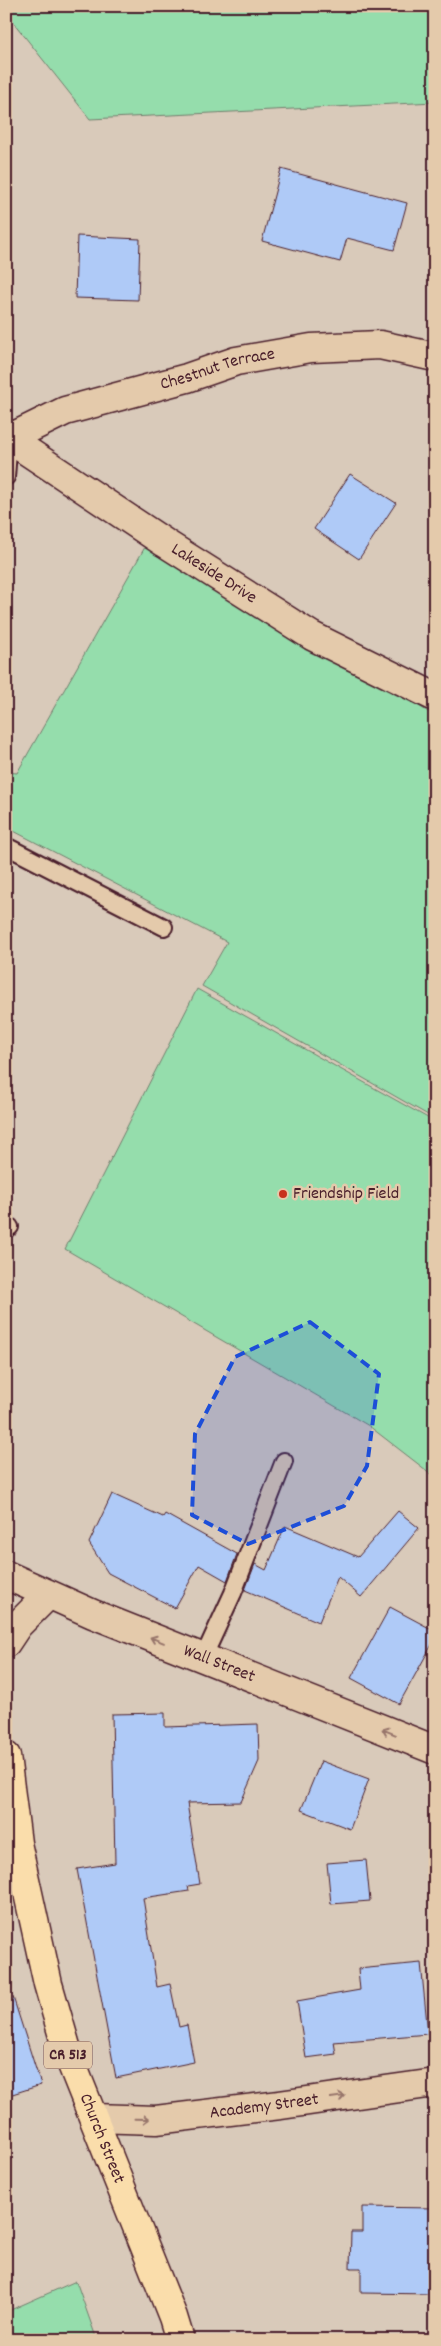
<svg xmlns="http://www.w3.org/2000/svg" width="441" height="2346" font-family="Dekko,sans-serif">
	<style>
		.green { fill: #95ddac; stroke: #707e6c }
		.building { fill: #afcaf7; stroke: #4a1f2b }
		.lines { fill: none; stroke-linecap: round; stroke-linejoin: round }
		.service-casing { stroke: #4a1f2b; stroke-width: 20 }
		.minor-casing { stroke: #4a1f2b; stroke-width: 31 }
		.tertiary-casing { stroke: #4a1f2b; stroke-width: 31 }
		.primary-casing { stroke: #4a1f2b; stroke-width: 31 }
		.service { stroke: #e4caab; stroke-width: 16 }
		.minor { stroke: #e4caab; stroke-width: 28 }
		.tertiary { stroke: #e4caab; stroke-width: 28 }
		.primary { stroke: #faddab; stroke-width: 28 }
		.oneway { stroke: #97746b }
		.marked { fill: #1d4ed8; fill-opacity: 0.2; stroke: #1d4ed8; stroke-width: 4; stroke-dasharray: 10 6; stroke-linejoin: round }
		.poi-dot { fill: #c8321e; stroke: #e4caab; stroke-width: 2 }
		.labels { text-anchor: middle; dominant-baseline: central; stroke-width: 5; stroke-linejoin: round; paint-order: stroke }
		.shield { fill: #e4caab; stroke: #785251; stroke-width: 1 }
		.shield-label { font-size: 16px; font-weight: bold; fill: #4a1f2b }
		.street-label { font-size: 18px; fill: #4a1f2b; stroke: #e4caab }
		.poi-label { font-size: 18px; fill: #4a1f2b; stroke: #e4caab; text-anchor: start }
	</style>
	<rect width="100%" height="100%" fill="#d9caba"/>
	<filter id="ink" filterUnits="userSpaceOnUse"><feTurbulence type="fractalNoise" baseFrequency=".02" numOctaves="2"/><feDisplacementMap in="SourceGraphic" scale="10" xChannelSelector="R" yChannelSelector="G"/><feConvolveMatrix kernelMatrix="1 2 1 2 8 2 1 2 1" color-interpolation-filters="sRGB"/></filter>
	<g filter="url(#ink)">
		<path class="green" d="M 6,6 L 435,6 L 435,102 L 90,119 L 6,13 Z
			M 149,540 L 435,716 L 435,1119 L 202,986 L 227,942 L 6,827 L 6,772 L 17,773 Z
			M 197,989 L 435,1122 L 435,1477 L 369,1426 L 65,1249 Z
			M 76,2281 L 97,2340 L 6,2340 L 6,2312 Z"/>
		<path class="building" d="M 281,169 L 407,203 L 394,250 L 347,238 L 340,262 L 262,241 Z
			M 77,236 L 140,239 L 138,300 L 75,298 Z
			M 350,474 L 396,503 L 359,559 L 314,529 Z
			M 112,1494 L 163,1517 L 165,1514 L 237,1554 L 227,1581 L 199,1565 L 175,1608 L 108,1573 L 89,1543 Z
			M 398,1511 L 419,1528 L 361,1597 L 338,1577 L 319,1622 L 245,1590 L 255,1564 L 266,1570 L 285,1526 L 358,1557 Z
			M 390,1607 L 435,1631 L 435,1639 L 399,1704 L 351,1678 Z
			M 165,1713 L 165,1727 L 258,1724 L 259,1761 L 241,1802 L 187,1803 L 200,1884 L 188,1886 L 189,1891 L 143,1898 L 157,1987 L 170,1984 L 179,2027 L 187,2025 L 194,2062 L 116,2078 L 77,1869 L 115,1863 L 112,1714 Z
			M 321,1761 L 369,1779 L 350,1829 L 301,1810 Z
			M 366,1860 L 370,1901 L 331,1904 L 327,1863 Z
			M 421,1963 L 428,2034 L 334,2042 L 336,2054 L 306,2058 L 297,2001 L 360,1990 L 358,1969 Z
			M 13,1997 L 41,2085 L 6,2096 L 6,1998 Z
			M 362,2207 L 435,2208 L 435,2294 L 361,2293 L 361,2268 L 350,2268 L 351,2232 L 362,2232 Z"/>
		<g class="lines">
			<g class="service-casing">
				<path id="service" d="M 6,477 L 9,439
					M 6,846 L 164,927
					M 6,1225 L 10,1227
					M 203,1658 L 233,1593 L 284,1461"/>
			</g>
			<g class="minor-casing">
				<g id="minor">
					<path id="s1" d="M 6,433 L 9,439 L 165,543 L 312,636 L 435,697"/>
					<path id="s2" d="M 6,440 L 65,411 L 187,378 L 236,361 L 311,348 L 380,345 L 435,357"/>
				</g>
			</g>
			<g class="tertiary-casing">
				<g id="tertiary">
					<path id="s3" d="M 6,1575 L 93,1614 L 435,1750"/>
					<path d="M 6,1643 L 18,1625 L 48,1595"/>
					<path id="s4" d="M 94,2118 L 156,2120 L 280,2105 L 435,2083"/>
				</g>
			</g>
			<g class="primary-casing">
				<g id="primary">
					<path id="s5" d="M 6,1756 L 17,1843 L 48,1984 L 69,2057 L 173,2317 L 180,2340"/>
				</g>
			</g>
			<use href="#service" class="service"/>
			<use href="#minor" class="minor"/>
			<use href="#tertiary" class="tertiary"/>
			<use href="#primary" class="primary"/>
		</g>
		<defs><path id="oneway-shaft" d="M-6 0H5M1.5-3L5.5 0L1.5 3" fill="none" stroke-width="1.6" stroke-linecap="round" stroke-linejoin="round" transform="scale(1.25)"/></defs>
		<g class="oneway">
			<use href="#oneway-shaft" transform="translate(157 1640) rotate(-158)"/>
			<use href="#oneway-shaft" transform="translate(389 1732) rotate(-158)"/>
			<use href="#oneway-shaft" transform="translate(338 2097) rotate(-8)"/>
			<use href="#oneway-shaft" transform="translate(142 2119) rotate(1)"/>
		</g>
	</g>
	<path class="marked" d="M 310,1322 L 379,1374 L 367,1466 L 344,1506 L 248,1544 L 192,1515 L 195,1434 L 235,1357 Z"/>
	<circle class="poi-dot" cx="283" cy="1194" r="5"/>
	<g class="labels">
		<rect class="shield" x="44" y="2041.5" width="48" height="27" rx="4"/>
		<g class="shield-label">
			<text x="68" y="2055">CR 513</text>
		</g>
		<g class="street-label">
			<text stroke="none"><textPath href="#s2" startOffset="224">Chestnut Terrace</textPath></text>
			<text stroke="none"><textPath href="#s1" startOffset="252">Lakeside Drive</textPath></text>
			<text stroke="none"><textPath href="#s3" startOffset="231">Wall Street</textPath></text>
			<text stroke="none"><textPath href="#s4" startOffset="171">Academy Street</textPath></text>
			<text stroke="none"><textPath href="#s5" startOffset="396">Church Street</textPath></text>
		</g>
		<g class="poi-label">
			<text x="293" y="1194">Friendship Field</text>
		</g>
	</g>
	<rect width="441" height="2346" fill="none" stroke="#e4caab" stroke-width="25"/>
	<rect x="12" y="12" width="416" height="2321" fill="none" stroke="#4a1f2b" stroke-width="2" filter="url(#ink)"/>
</svg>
